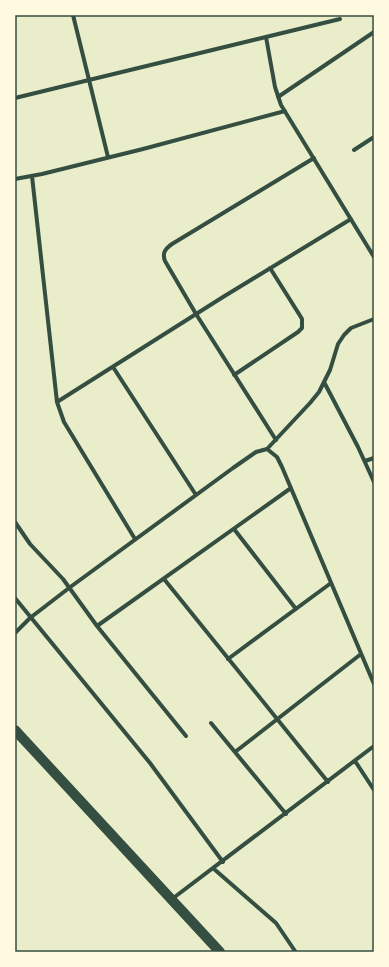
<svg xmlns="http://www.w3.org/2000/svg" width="389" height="967" font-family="Signika,sans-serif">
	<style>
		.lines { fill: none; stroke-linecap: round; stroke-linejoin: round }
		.minor { stroke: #344e41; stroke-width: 4 }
		.primary { stroke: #344e41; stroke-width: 10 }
		.neatline { fill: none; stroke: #344e41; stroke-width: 1.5 }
	</style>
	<rect width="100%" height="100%" fill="#e9edc9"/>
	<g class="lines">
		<path class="minor" d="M 73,15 L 108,157
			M 266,37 L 275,87 L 281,105 L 374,257
			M 278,97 L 374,32
			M 15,98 L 340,19
			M 354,150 L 374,137
			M 32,176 L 57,402 L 64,422 L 135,539
			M 15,179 L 42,174 L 143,149 L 285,111
			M 113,367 L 196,495
			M 234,375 L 298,332 L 302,328 L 302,319 L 299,314 L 270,268
			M 324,382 L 358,447 L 374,482
			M 57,402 L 223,297 L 351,219
			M 276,440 L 196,314 L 165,261 C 162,253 165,249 172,244 L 314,158
			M 267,449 L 277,457 L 282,467 L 374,684
			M 365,461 L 374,458
			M 15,522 L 30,544 L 63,579 L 97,626 L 186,736
			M 234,529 L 296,609
			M 164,579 L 328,782
			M 15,598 L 150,763 L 223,862
			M 97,626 L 291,488
			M 15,633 L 30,618 L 69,588 L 233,468 L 256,452 L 267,449 L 310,403 L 319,392 L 330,370 L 338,344 L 344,335 L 351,328 L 374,319
			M 228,659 L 331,583
			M 211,723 L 286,814
			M 235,752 L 361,654
			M 355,761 L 374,790
			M 214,869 L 276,923 L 295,951
			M 172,899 L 374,746"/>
		<path class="primary" d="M 15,730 L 220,952"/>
	</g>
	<rect width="389" height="967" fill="none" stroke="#fefae0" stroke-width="32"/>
	<rect x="16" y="16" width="357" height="935" class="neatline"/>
</svg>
